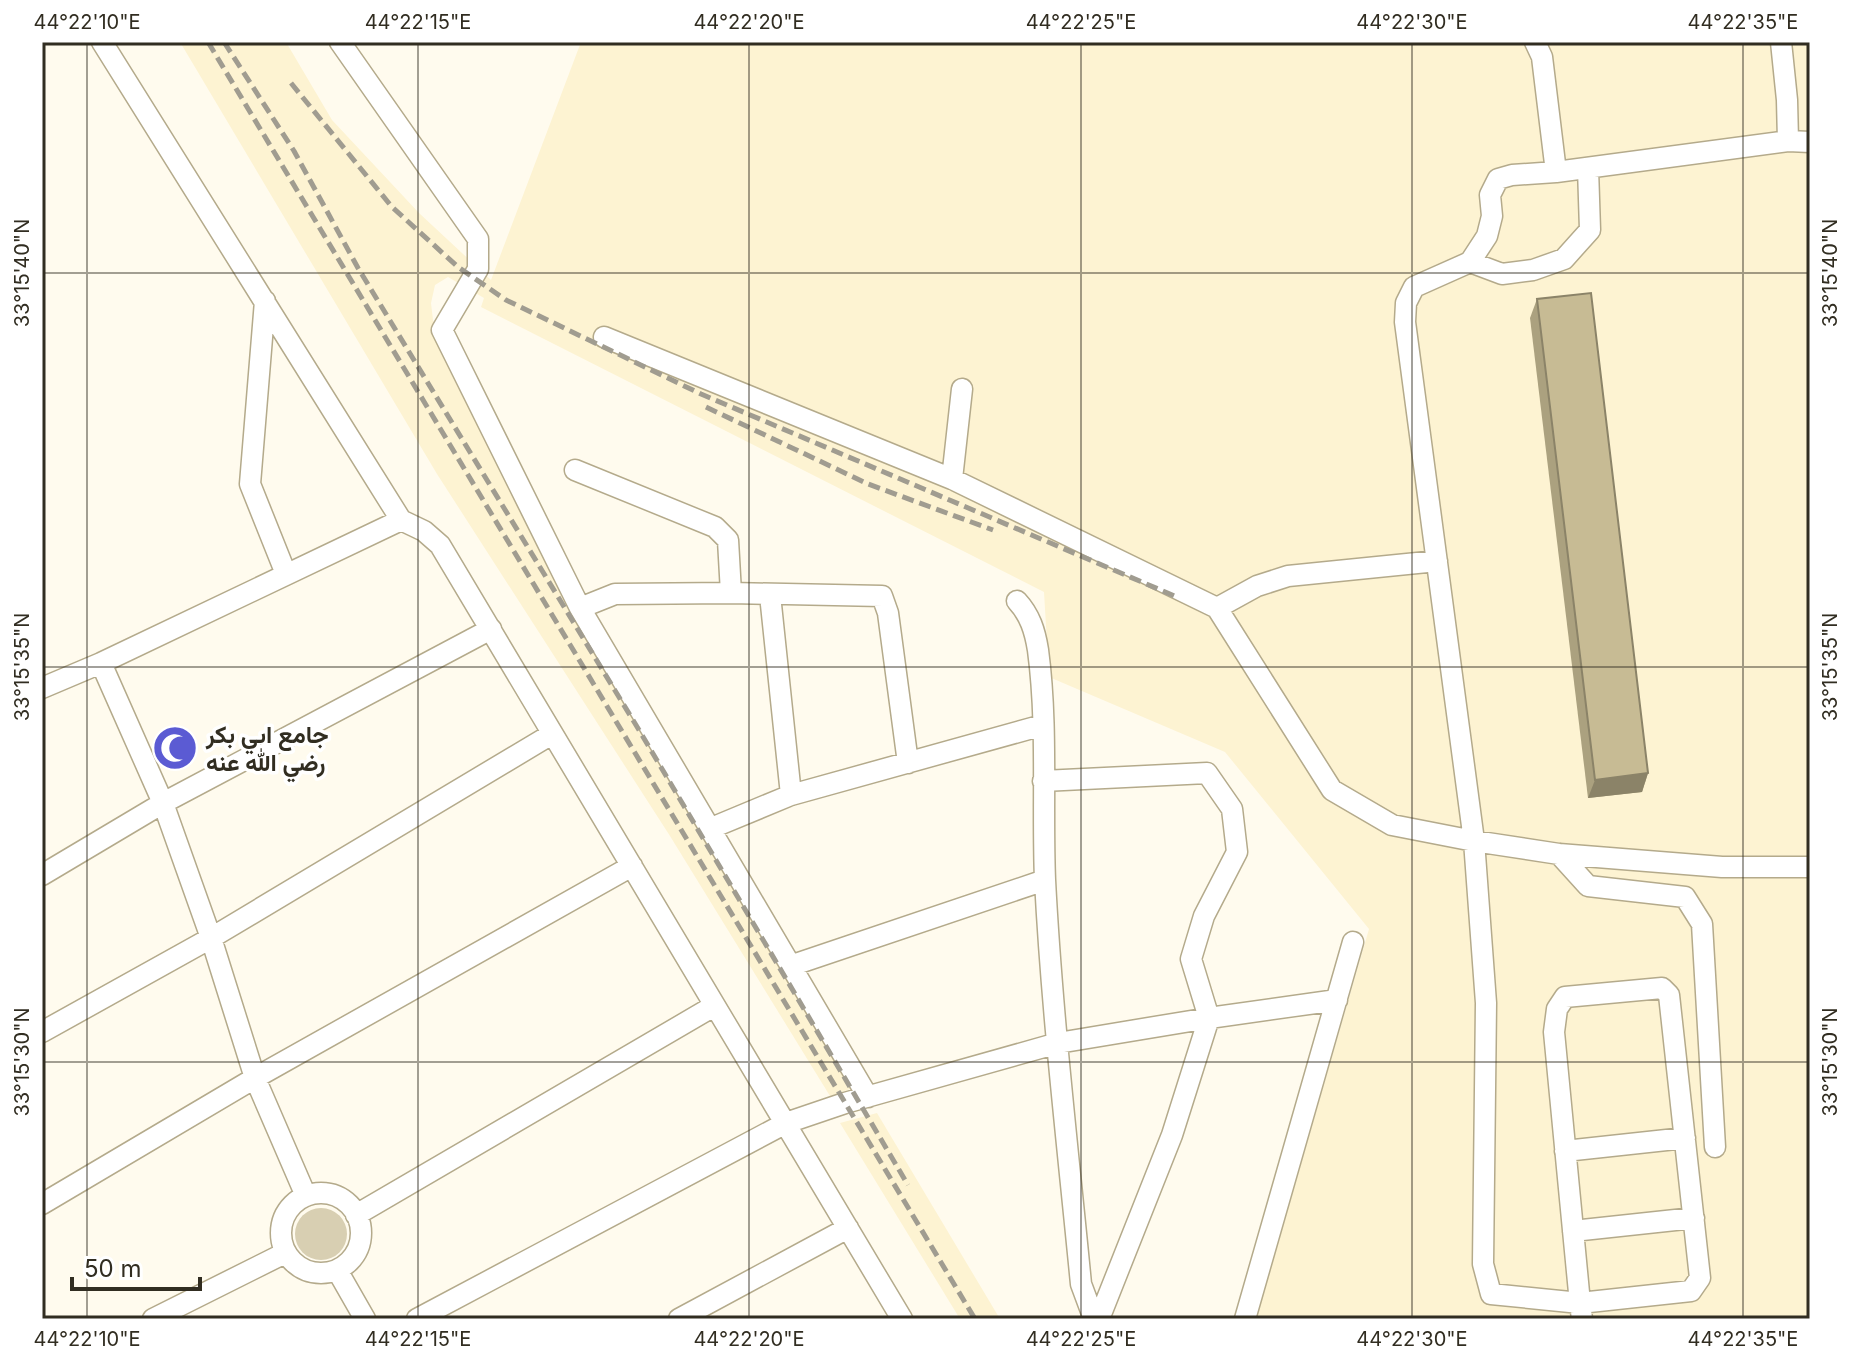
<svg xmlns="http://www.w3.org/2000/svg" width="1852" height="1361" font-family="Inter,Vazirmatn,sans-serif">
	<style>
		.built { fill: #fdf3d2 }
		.green { fill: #d8cfb2 }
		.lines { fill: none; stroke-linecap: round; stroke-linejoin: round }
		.minor-casing { stroke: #b4aa8b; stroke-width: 23 }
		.minor { stroke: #fff; stroke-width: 20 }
		.rail { stroke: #a09c90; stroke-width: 5; stroke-dasharray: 12 6; stroke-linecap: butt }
		.wall { fill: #aba17f }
		.shaded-wall { fill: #8b8368 }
		.building { fill: #c7bb94; stroke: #8b8368; stroke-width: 2 }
		.ticks { fill: none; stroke: #312d21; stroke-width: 2; stroke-opacity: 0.45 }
		.labels { text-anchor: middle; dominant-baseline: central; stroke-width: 7; stroke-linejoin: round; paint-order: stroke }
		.poi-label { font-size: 24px; font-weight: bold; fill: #312d21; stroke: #fff; text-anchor: start }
		.neatline { fill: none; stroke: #312d21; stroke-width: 3 }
		.ticks-label { font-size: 20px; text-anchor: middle; fill: #312d21 }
	</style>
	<rect width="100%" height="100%" fill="#fffbee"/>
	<path class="built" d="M 180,42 L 286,42 L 332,120 L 419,213 L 491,280 L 581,42 L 1810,42 L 1810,1319 L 1256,1319 L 1369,929 L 1225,752 L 1049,677 L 1044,592 L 481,307 L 484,298 L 448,277 L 435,285 L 431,303 L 433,320 L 498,459 L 859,1086 L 830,1096 L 670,836 L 437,474 Z
		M 877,1113 L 1000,1319 L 960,1319 L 840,1123 Z"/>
	<path class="green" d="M295 1234a26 26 0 1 1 52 0a26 26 0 1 1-52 0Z"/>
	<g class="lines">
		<g class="minor-casing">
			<path id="minor" d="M 102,42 L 401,520 L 424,531 L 440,545 L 902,1319
				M 340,42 L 478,239 L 478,269 L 442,330 L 580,608 L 868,1097
				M 1535,42 L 1542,57 L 1556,172
				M 1781,42 L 1787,100 L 1788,141
				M 1470,262 L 1502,274 L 1533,270 L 1564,259 L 1590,230 L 1588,168
				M 265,301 L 250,484 L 286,574
				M 604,337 L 952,479 L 1217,608 L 1332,790 L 1392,825 L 1474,841 L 1559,854 L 1722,867 L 1810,867
				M 575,470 L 715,527 L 728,540 L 731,593
				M 952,479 L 962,389
				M 770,595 L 791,795
				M 1017,601 C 1030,615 1035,631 1038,650 C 1048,725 1042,804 1045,880 C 1052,1015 1068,1149 1081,1284 L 1094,1319
				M 580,608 L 615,594 L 731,593 L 882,596 L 888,613 L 908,763
				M 1217,608 L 1257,586 L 1288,576 L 1437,561
				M 101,663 L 163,803 L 211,938 L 255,1078 L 306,1196
				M 42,688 L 101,663 L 401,520
				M 1043,781 L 1207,773 L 1232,809 L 1237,852 L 1204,916 L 1191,959 L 1209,1018 L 1172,1135 L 1099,1319
				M 709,829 L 791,795 L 1043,725
				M 1559,854 L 1588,886 L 1685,897 L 1702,924 L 1715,1147
				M 42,875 L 163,803 L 491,629
				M 790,966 L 1045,880
				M 1662,988 L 1669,995 L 1700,1278 L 1691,1291 L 1580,1303 L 1554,1032 L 1557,1009 L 1565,997 Z
				M 42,1032 L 211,938 L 552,734
				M 1565,1151 L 1685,1138
				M281 1233a40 40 0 1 1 80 0a40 40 0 1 1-80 0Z
				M 42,1204 L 255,1078 L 632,866
				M 356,1215 L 714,1006
				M 1573,1231 L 1694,1218
				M 337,1270 L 365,1319
				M 153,1319 L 285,1253
				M 417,1319 L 786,1123 L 845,1103 L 1058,1043 L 1209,1018 L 1337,1000
				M 679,1319 L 848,1228
				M 1245,1319 L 1353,942
				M 1582,1319 L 1580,1303 L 1491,1294 L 1483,1264 L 1486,1003 L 1474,841 L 1405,322 L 1406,303 L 1414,287 L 1470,262 L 1487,236 L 1492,216 L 1490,195 L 1498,179 L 1512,175 L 1556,172 L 1788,141 L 1810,142"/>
		</g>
		<use href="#minor" class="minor"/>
		<path class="rail" d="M 208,42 L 975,1319
			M 224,42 L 294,151 L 358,268 L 639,730 L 908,1185
			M 291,83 L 392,207 L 458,267 L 506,300 L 701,394 L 1177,597
			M 706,407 L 868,484 L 993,530"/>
	</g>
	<path class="wall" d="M 1537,299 L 1648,773 L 1642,792 L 1588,798 L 1530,318 Z"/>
	<path class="shaded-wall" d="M 1648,773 L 1642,792 L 1588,798 L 1595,780 Z"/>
	<path class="building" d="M 1591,293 L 1648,773 L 1595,780 L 1537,299 Z"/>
	<path class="ticks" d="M 87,42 L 87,1319M 418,42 L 418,1319M 749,42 L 749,1319M 1081,42 L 1081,1319M 1412,42 L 1412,1319M 1743,42 L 1743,1319M 42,273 L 1810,273M 42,667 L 1810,667M 42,1062 L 1810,1062"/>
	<defs>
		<g id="mosque-disc" transform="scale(2.3)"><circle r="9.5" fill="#5b5bd3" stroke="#fff"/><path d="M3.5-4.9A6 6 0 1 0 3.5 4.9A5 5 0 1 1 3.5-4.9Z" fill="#fff"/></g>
	</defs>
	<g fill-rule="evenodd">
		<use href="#mosque-disc" x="175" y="748"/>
	</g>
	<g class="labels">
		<g class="poi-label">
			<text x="206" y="734">جامع ابي بكر<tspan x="206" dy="28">رضي الله عنه</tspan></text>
		</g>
	</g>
	<rect width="1852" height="1361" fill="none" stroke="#ffffff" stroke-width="88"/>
	<path d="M72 1277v12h128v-12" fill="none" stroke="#312d21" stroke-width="4"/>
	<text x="84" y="1277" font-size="24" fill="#312d21" stroke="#ffffff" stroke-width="6" paint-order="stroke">50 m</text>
	<rect x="44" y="44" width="1764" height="1273" class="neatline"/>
	<g class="ticks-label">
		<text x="87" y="29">44°22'10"E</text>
		<text x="418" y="29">44°22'15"E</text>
		<text x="749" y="29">44°22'20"E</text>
		<text x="1081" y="29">44°22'25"E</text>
		<text x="1412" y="29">44°22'30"E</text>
		<text x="1743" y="29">44°22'35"E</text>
		<text transform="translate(22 273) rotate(-90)" y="7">33°15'40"N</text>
		<text transform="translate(1830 273) rotate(-90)" y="7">33°15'40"N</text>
		<text transform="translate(22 667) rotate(-90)" y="7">33°15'35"N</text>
		<text transform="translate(1830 667) rotate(-90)" y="7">33°15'35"N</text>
		<text transform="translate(22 1062) rotate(-90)" y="7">33°15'30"N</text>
		<text transform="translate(1830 1062) rotate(-90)" y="7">33°15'30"N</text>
		<text x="87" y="1346">44°22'10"E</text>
		<text x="418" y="1346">44°22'15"E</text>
		<text x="749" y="1346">44°22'20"E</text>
		<text x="1081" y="1346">44°22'25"E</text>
		<text x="1412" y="1346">44°22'30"E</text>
		<text x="1743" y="1346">44°22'35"E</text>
	</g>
</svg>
